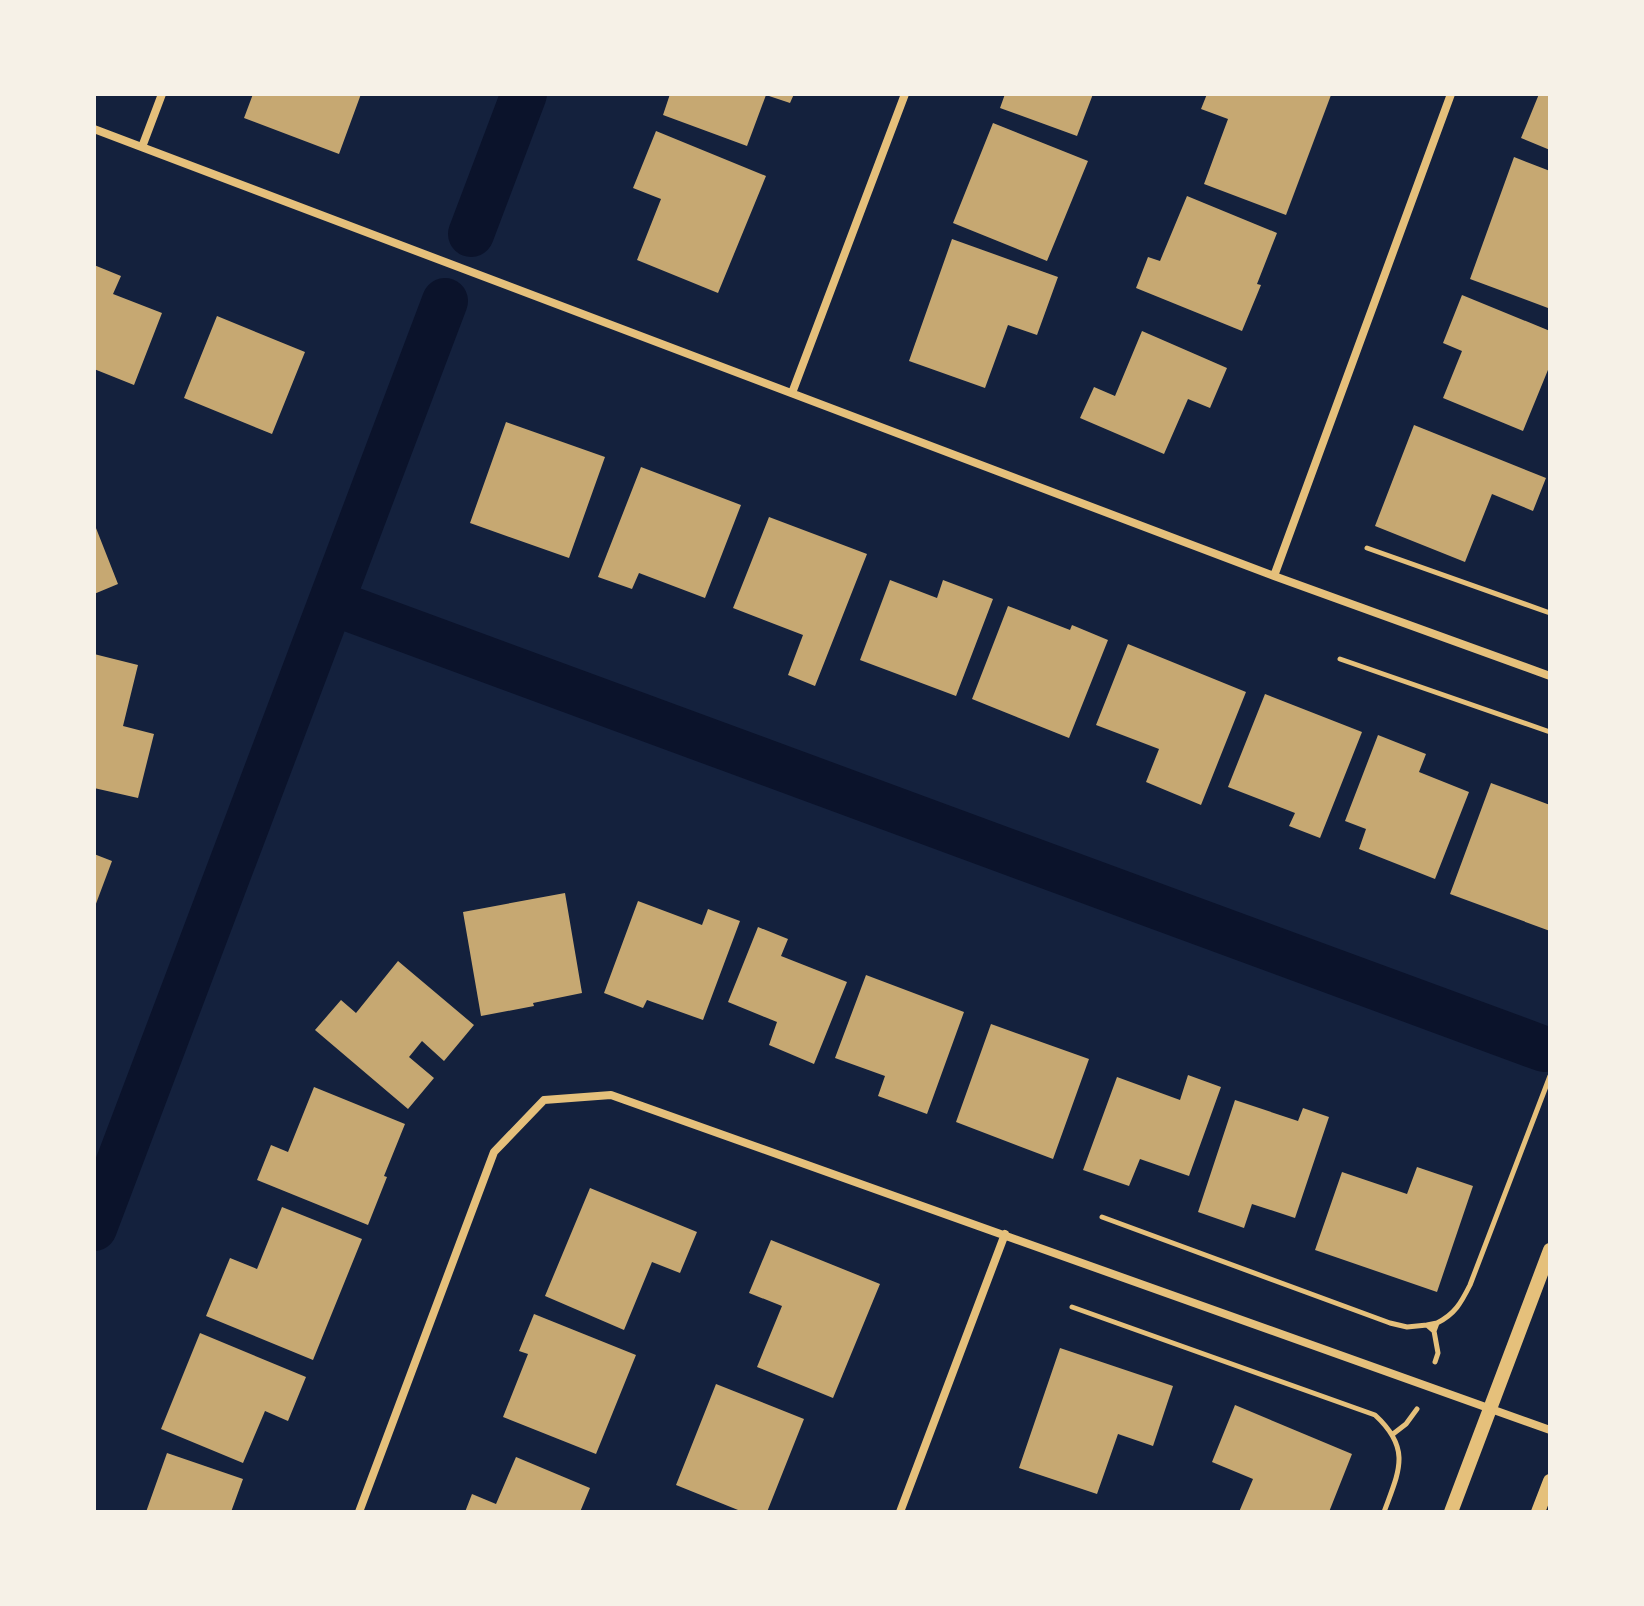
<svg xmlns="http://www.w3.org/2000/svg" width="1644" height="1606" font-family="Manrope,sans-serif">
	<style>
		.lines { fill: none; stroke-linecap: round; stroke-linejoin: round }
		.canal { stroke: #0b132b; stroke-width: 46 }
		.building { fill: #c6a872 }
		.path { stroke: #e5c07b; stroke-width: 5 }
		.minor { stroke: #e5c07b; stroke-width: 8 }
		.tertiary { stroke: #e5c07b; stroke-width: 14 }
	</style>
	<rect width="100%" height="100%" fill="#14213d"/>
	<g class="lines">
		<path class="canal" d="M 471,234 L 524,94
			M 331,602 L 1544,1049
			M 94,1228 L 445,301"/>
	</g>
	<path class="building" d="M 253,94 L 361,94 L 339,154 L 244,118 Z
		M 670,94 L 794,94 L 790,103 L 766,95 L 747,146 L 663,115 Z
		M 1005,94 L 1093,94 L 1077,136 L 1000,108 Z
		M 1207,94 L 1331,95 L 1286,215 L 1204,184 L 1228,119 L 1201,109 Z
		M 1539,94 L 1550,94 L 1550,150 L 1521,138 Z
		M 993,123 L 1088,161 L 1047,261 L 953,223 Z
		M 656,131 L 766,176 L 718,293 L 637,260 L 661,199 L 633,188 Z
		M 1514,157 L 1550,171 L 1548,308 L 1470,279 Z
		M 1187,196 L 1277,233 L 1257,284 L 1261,285 L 1242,331 L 1136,288 L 1148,257 L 1160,261 Z
		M 952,239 L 1058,277 L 1037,335 L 1008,325 L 985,388 L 909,361 Z
		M 94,265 L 121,276 L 113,294 L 162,313 L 134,385 L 94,369 Z
		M 1462,295 L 1550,331 L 1550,365 L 1523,431 L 1443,398 L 1462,351 L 1443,343 Z
		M 217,316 L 305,352 L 272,434 L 184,398 Z
		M 1142,331 L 1227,368 L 1210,408 L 1188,399 L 1164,454 L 1080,418 L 1094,387 L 1115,396 Z
		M 506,422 L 605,457 L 569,558 L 470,523 Z
		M 1414,425 L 1546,478 L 1533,511 L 1492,494 L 1465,562 L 1375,526 Z
		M 641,467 L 741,505 L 705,598 L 639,573 L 632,589 L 598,577 Z
		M 769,517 L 867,554 L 815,686 L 788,675 L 803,635 L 733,608 Z
		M 94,523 L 118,584 L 94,594 Z
		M 890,580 L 937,598 L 943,580 L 993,599 L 956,696 L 860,660 Z
		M 1008,606 L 1070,630 L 1072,625 L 1108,640 L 1069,738 L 972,699 Z
		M 1128,644 L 1246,692 L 1201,805 L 1146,782 L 1159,749 L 1096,725 Z
		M 94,654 L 138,665 L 123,726 L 154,734 L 138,798 L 94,788 Z
		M 1265,694 L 1362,732 L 1320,838 L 1289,826 L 1295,813 L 1228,787 Z
		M 1378,735 L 1426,754 L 1419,772 L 1469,792 L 1435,879 L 1359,849 L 1366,829 L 1345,821 Z
		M 1491,783 L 1550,805 L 1550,931 L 1450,894 Z
		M 94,854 L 112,861 L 94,909 Z
		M 565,893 L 582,993 L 533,1003 L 534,1006 L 481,1016 L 463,912 Z
		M 638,901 L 702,925 L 708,909 L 740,921 L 703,1020 L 647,1000 L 643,1008 L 604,993 Z
		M 758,927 L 788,939 L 781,956 L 847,982 L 814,1064 L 769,1045 L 777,1022 L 728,1002 Z
		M 398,961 L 474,1025 L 444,1061 L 422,1041 L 409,1057 L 434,1078 L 408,1109 L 315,1030 L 341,1000 L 356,1013 Z
		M 866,975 L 964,1012 L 927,1114 L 878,1096 L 885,1076 L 835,1058 Z
		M 991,1024 L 1089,1059 L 1053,1159 L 956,1122 Z
		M 1188,1075 L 1221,1087 L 1189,1176 L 1140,1159 L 1129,1186 L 1083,1170 L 1117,1077 L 1180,1100 Z
		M 314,1087 L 405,1124 L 384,1176 L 387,1177 L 368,1225 L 257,1180 L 271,1145 L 288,1152 Z
		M 1235,1100 L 1298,1121 L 1303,1108 L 1329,1117 L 1295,1218 L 1252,1204 L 1244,1228 L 1198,1212 Z
		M 1417,1167 L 1473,1186 L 1437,1292 L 1315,1250 L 1342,1172 L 1407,1194 Z
		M 590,1188 L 697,1232 L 680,1273 L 652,1262 L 624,1330 L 545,1296 Z
		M 282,1207 L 362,1239 L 313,1360 L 206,1316 L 230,1258 L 257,1269 Z
		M 771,1240 L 880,1284 L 833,1398 L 757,1367 L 782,1306 L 749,1293 Z
		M 534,1314 L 636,1355 L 596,1454 L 503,1417 L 528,1354 L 519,1351 Z
		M 200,1333 L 306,1377 L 288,1421 L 265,1411 L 243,1463 L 161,1429 Z
		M 1060,1348 L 1173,1386 L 1153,1446 L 1118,1434 L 1097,1494 L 1019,1468 Z
		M 716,1384 L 804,1419 L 767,1512 L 743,1512 L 676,1485 Z
		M 1235,1405 L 1352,1454 L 1329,1512 L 1239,1512 L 1253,1479 L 1212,1462 Z
		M 167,1453 L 243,1479 L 231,1512 L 146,1512 Z
		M 516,1457 L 590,1488 L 580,1512 L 465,1512 L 472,1494 L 496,1504 Z"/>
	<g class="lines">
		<path class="path" d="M 1367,548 L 1550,613
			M 1340,659 L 1550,732
			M 1102,1217 L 1390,1323 L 1407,1327 L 1427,1325
			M 1072,1307 L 1375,1415 C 1412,1449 1399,1471 1384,1512
			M 1437,1323 C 1455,1314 1461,1303 1470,1285 L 1550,1076
			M 1434,1331 L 1437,1323 L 1427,1325 L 1434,1331 L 1438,1353 L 1435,1362
			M 1393,1434 L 1406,1424 L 1417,1409"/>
		<path class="minor" d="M 94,129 L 1274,576 L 1550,676
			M 142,147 L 162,94
			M 792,393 L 905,94
			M 1274,576 L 1451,94
			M 359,1512 L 494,1152 L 544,1100 L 611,1095 L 1550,1430
			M 900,1512 L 1005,1234"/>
		<path class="tertiary" d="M 1451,1512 L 1550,1250
			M 1538,1512 L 1550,1481"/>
	</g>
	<rect width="1644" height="1606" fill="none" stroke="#f6f1e7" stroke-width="192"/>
</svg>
